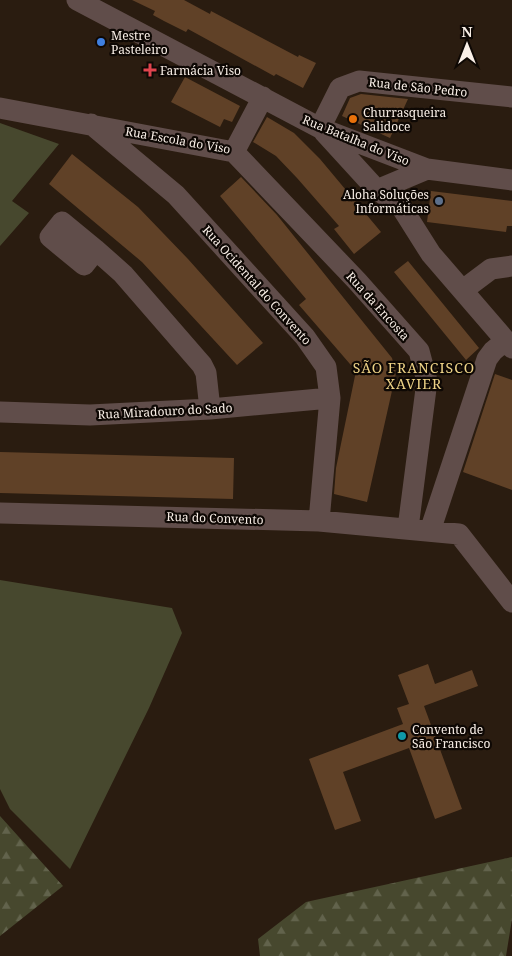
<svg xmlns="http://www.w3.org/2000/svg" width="512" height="956" font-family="'Noto Serif',serif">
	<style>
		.green { fill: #47482e }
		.forest { fill: url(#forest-firs) }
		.building { fill: #604127 }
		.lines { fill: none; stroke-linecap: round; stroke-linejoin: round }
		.minor { stroke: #604d4a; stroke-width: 21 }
		.shop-dot { fill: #3f7fe0; stroke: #0e0804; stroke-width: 2 }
		.health-dot { fill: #e0444e; stroke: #0e0804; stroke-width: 2 }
		.food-dot { fill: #e8710a; stroke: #0e0804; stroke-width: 2 }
		.service-dot { fill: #5c6f8a; stroke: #0e0804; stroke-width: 2 }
		.culture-dot { fill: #0f9aa8; stroke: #0e0804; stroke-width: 2 }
		.labels { text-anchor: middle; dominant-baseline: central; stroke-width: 4.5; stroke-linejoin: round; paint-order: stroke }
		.poi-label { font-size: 12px; fill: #f9efe7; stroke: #0e0804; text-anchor: start }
		.street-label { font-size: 12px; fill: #f9efe7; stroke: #0e0804 }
		.neighbourhood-label { font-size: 14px; letter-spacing: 1px; fill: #edd286; stroke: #0e0804 }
	</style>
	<defs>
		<pattern id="forest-firs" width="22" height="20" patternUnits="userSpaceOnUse" patternTransform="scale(1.25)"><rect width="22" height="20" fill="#47482e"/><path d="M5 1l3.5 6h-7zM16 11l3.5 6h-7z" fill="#62634c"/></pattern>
	</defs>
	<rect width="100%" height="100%" fill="#2a1c10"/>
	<path class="green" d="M 0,123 L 59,144 L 12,201 L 29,213 L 0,246 Z
		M 0,580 L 172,608 L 182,633 L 149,708 L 70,869 L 10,809 L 0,789 Z"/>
	<path class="forest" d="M 0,816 L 63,886 L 0,936 Z
		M 512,857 L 512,919 L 506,956 L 260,956 L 258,939 L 306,902 Z"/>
	<path class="building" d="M 132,0 L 184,0 L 210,14 L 211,11 L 298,57 L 299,55 L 316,63 L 303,88 L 276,74 L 274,76 L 188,29 L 186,32 L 164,21 L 153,15 L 155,11 Z
		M 185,77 L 240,106 L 232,122 L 224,119 L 220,127 L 171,102 Z
		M 361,94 L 408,99 L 390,138 L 342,116 L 350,98 Z
		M 267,117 L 294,133 L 320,159 L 381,232 L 354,254 L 334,229 L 339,226 L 297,178 L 276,156 L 253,142 Z
		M 72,154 L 138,207 L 188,259 L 263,343 L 237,365 L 142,262 L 49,184 Z
		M 241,177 L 277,215 L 392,358 L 396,373 L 367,502 L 334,494 L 336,468 L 356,371 L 299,305 L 306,299 L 220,196 Z
		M 431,191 L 512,201 L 512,226 L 507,226 L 506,232 L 427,222 Z
		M 408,261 L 479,348 L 466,360 L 394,272 Z
		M 495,374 L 512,380 L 512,490 L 463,472 Z
		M 0,452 L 234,458 L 233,499 L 0,493 Z
		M 428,664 L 435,684 L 472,670 L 478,686 L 424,706 L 462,809 L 435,819 L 409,748 L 343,772 L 361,821 L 335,830 L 309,759 L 403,724 L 397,708 L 409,704 L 398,675 Z"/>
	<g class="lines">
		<path class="minor" d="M 77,0 L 320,128 L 427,169 L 512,180
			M 0,108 L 234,152 L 263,97
			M 91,124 L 176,195 L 305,337 L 326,367 L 330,398 L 319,521
			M 320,128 L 340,88 L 359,81 L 512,97
			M 324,132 L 377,190 L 400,205 L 431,254 L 512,348
			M 234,152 L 357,281 L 419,351 L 427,381 L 408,528
			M 377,190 L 427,169
			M 96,250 L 62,222 L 50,237 L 84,265 L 96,250 L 123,274 L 202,365 L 206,373 L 210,409
			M 463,290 L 491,269 L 512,266
			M 0,412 L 90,415 L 210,409 L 330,398
			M 0,513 L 319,521 L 459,534 L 512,602
			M 430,531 L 487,359 L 493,351 L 505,341"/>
	</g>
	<circle class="shop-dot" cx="101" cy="42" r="5"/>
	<path class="health-dot" d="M147.5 62.5h5v5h5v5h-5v5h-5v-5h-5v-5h5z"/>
	<circle class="food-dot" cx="353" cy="119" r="5"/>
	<circle class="service-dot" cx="439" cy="201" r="5"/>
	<circle class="culture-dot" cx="402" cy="736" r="5"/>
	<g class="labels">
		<g class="poi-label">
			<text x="111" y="35">Mestre<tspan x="111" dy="14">Pasteleiro</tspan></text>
			<text x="160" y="70">Farmácia Viso</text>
			<text x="363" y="112">Churrasqueira<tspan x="363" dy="14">Salidoce</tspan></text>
			<text x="429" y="194" text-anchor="end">Aloha Soluções<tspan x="429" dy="14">Informáticas</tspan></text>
			<text x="412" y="729">Convento de<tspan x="412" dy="14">São Francisco</tspan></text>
		</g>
		<g class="street-label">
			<text transform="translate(418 87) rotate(6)">Rua de São Pedro</text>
			<text transform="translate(178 140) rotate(10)">Rua Escola do Viso</text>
			<text transform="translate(356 140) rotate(22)">Rua Batalha do Viso</text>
			<text transform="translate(257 285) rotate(48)">Rua Ocidental do Convento</text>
			<text transform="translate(378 306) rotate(48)">Rua da Encosta</text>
			<text transform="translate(165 411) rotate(-3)">Rua Miradouro do Sado</text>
			<text transform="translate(215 518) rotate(2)">Rua do Convento</text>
		</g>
		<g class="neighbourhood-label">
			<text x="414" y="367">SÃO FRANCISCO<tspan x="414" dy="16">XAVIER</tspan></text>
		</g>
	</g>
	<g transform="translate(467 45)" stroke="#0e0804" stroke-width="4" paint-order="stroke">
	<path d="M0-4L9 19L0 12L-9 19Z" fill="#f9efe7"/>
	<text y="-8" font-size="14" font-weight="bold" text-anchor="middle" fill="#f9efe7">N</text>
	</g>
</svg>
